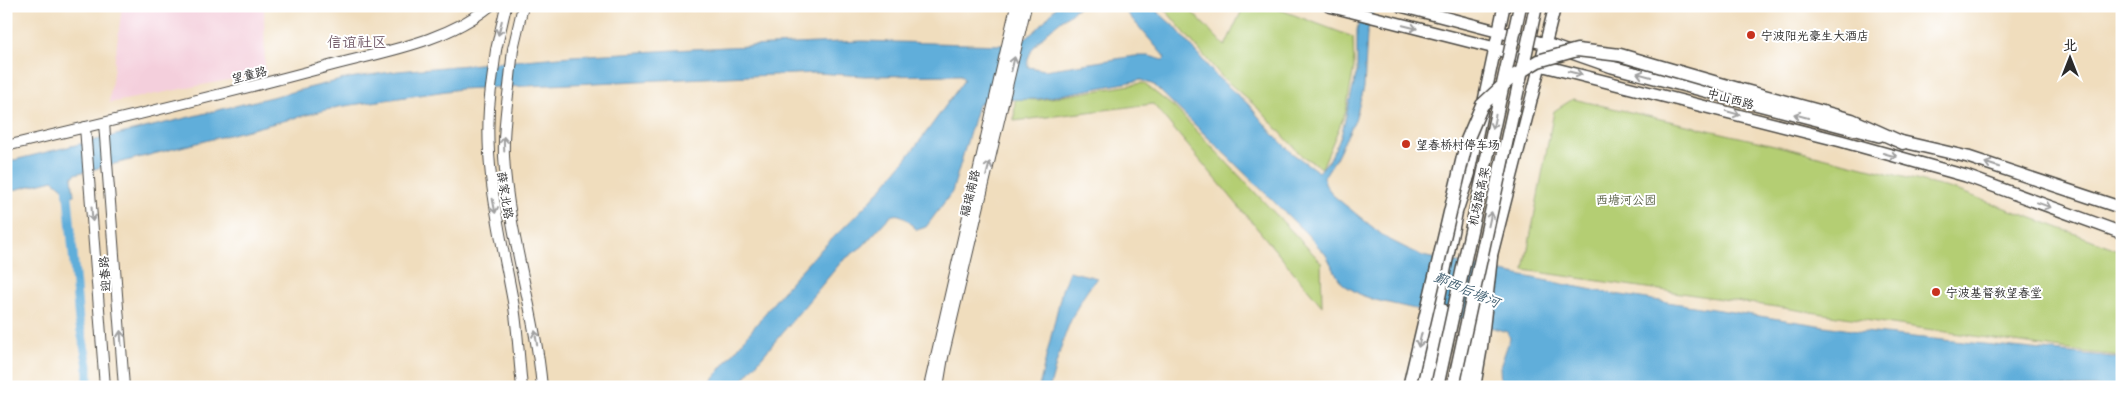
<svg xmlns="http://www.w3.org/2000/svg" width="2128" height="393" font-family="'Playpen Sans','LXGW WenKai TC',sans-serif">
	<style>
		.built { fill: #f4cfdc }
		.green { fill: #b4ce73; stroke: #707c4f }
		.water { fill: #60aeda; stroke: #466c82 }
		.lines { fill: none; stroke-linecap: round; stroke-linejoin: round }
		.canal { stroke: #60aeda; stroke-width: 9 }
		.secondary-casing { stroke: #494641; stroke-width: 12 }
		.primary-casing { stroke: #494641; stroke-width: 14 }
		.highway-casing { stroke: #494641; stroke-width: 15 }
		.secondary { stroke: #fff; stroke-width: 10 }
		.primary { stroke: #fff; stroke-width: 11 }
		.highway { stroke: #fff; stroke-width: 12 }
		.secondary-bridge-casing { stroke: #494641; stroke-width: 12; stroke-linecap: butt }
		.highway-bridge-casing { stroke: #494641; stroke-width: 15; stroke-linecap: butt }
		.secondary-bridge { stroke: #fff; stroke-width: 10 }
		.highway-bridge { stroke: #fff; stroke-width: 12 }
		.oneway { stroke: #a0a0a0 }
		.poi-dot { fill: #c8321e; stroke: #fff; stroke-width: 2 }
		.labels { text-anchor: middle; dominant-baseline: central; stroke-width: 4; stroke-linejoin: round; paint-order: stroke }
		.poi-label { font-size: 12px; fill: #2b2b2b; stroke: #fff; text-anchor: start }
		.street-label { font-size: 12px; fill: #2b2b2b; stroke: #fff }
		.park-label { font-size: 12px; fill: #545c41; stroke: #fff }
		.water-label { font-size: 14px; font-style: italic; fill: #405f71; stroke: #fff }
		.quarter-label { font-size: 15px; fill: #6f5665; stroke: #fff }
	</style>
	<rect width="100%" height="100%" fill="#fff"/>
	<filter id="ink" filterUnits="userSpaceOnUse"><feTurbulence type="fractalNoise" baseFrequency=".02" numOctaves="2"/><feDisplacementMap in="SourceGraphic" scale="10" xChannelSelector="R" yChannelSelector="G"/><feConvolveMatrix kernelMatrix="1 2 1 2 8 2 1 2 1" color-interpolation-filters="sRGB"/></filter>
	<filter id="wash" filterUnits="userSpaceOnUse"><feTurbulence type="fractalNoise" baseFrequency=".0096" numOctaves="4" result="noise"/><feDisplacementMap in="SourceGraphic" scale="20" xChannelSelector="R" yChannelSelector="G"/><feGaussianBlur stdDeviation="1.12" result="paint"/><feColorMatrix in="noise" values="0 0 0 0 0 0 0 0 0 0 0 0 0 0 0 0 0 1.4 0 .05"/><feComposite in="paint" operator="in"/></filter>
	<g filter="url(#wash)">
		<rect width="100%" height="100%" fill="#f0ddbd"/>
		<path class="built" d="M 122,6 L 264,6 L 265,73 L 109,103 Z"/>
		<path class="green" d="M 1162,6 L 1186,6 L 1225,46 L 1244,6 L 1270,6 L 1353,37 L 1354,67 L 1346,111 L 1322,168 L 1302,156 L 1261,111 L 1222,77 Z
			M 1143,83 L 1175,108 L 1321,262 L 1322,306 L 1153,104 L 1014,121 L 1015,99 L 1039,100 Z
			M 1573,99 L 1770,144 L 1956,190 L 2122,251 L 2122,356 L 2083,352 L 1524,270 L 1554,111 Z"/>
		<path class="water" d="M 1057,6 L 1080,6 C 1065,18 1023,46 1028,67 L 1045,70 L 1135,56 L 1149,56 L 1163,60 L 1165,58 L 1163,55 L 1121,6 L 1151,6 L 1176,28 L 1216,76 L 1248,104 L 1273,134 L 1293,154 L 1319,172 L 1330,159 L 1341,136 L 1357,72 L 1357,30 L 1363,6 L 1374,6 L 1367,34 L 1364,88 L 1355,120 L 1336,158 L 1324,177 L 1325,184 L 1334,196 L 1386,238 L 1422,256 L 1608,293 L 1864,332 L 2122,358 L 2122,387 L 1501,387 L 1500,367 L 1510,338 L 1507,332 L 1473,322 L 1375,300 L 1361,295 L 1344,285 L 1339,279 L 1326,255 L 1306,233 L 1154,85 L 1141,80 L 1039,99 L 986,100 L 978,105 L 952,192 L 926,227 L 917,230 C 909,223 901,209 889,217 L 863,246 L 842,261 L 737,387 L 705,387 C 740,348 769,305 804,267 C 824,245 848,225 868,203 C 904,165 934,122 964,80 L 961,75 L 865,76 L 817,73 L 460,89 L 338,107 L 75,174 L 72,178 L 74,195 L 64,199 L 64,189 L 53,180 L 6,192 L 6,162 L 349,78 L 398,71 L 571,56 L 727,47 L 862,41 L 1004,45 C 1033,39 1039,27 1057,6 Z
			M 1069,271 L 1097,278 C 1069,312 1061,345 1050,387 L 1039,387 L 1062,290 Z"/>
		<g class="lines">
			<path class="canal" d="M 67,185 L 79,321 L 88,365 L 88,387"/>
		</g>
	</g>
	<g filter="url(#ink)">
		<g class="lines">
			<g class="secondary-casing">
				<path id="secondary" d="M 513,49 L 523,6
					M 496,50 L 506,6
					M 509,87 C 506,110 503,133 504,156 C 508,234 535,309 542,387
					M 491,88 C 481,163 501,234 514,307 C 518,333 519,360 522,387
					M 104,123 L 124,387
					M 85,127 L 105,387
					M 6,146 C 112,121 217,96 322,68 C 379,52 443,44 490,6
					M 929,387 L 1016,6
					M 938,387 L 943,357 L 1026,6"/>
			</g>
			<g class="primary-casing">
				<path id="primary" d="M 1329,6 L 1495,48 L 1540,65 L 1841,141 L 1966,176 L 2122,233
					M 1401,6 L 1546,44 L 1612,67 L 1879,136
					M 1895,140 L 1968,157 L 2122,208
					M 1467,181 L 1504,6
					M 1489,265 L 1555,6
					M 1428,387 L 1443,310
					M 1464,387 L 1481,305"/>
			</g>
			<g class="highway-casing">
				<path id="highway" d="M 1738,89 L 1852,120 L 1903,143
					M 1421,387 L 1456,212 L 1469,173
					M 1474,387 L 1481,347 L 1491,257"/>
			</g>
			<use href="#secondary" class="secondary"/>
			<use href="#primary" class="primary"/>
			<use href="#highway" class="highway"/>
			<g class="secondary-bridge-casing">
				<path id="secondary-bridge" d="M 509,87 L 513,49
					M 491,88 L 496,50"/>
			</g>
			<g class="highway-bridge-casing">
				<path id="highway-bridge" d="M 1409,387 L 1467,140 L 1482,105 L 1512,77 L 1538,61 L 1577,50 L 1620,55 L 1738,89
					M 1437,387 L 1520,6
					M 1453,387 L 1536,6"/>
			</g>
			<use href="#secondary-bridge" class="secondary-bridge"/>
			<use href="#highway-bridge" class="highway-bridge"/>
		</g>
		<defs><path id="oneway-shaft" d="M-6 0H5M1.5-3L5.5 0L1.5 3" fill="none" stroke-width="1.6" stroke-linecap="round" stroke-linejoin="round" transform="scale(1.25)"/></defs>
		<g class="oneway">
			<use href="#oneway-shaft" transform="translate(1410 27) rotate(14)"/>
			<use href="#oneway-shaft" transform="translate(500 28) rotate(104)"/>
			<use href="#oneway-shaft" transform="translate(1013 64) rotate(-77)"/>
			<use href="#oneway-shaft" transform="translate(1575 73) rotate(14)"/>
			<use href="#oneway-shaft" transform="translate(1644 75) rotate(-165)"/>
			<use href="#oneway-shaft" transform="translate(1733 113) rotate(15)"/>
			<use href="#oneway-shaft" transform="translate(1801 116) rotate(-165)"/>
			<use href="#oneway-shaft" transform="translate(1494 122) rotate(102)"/>
			<use href="#oneway-shaft" transform="translate(504 144) rotate(-92)"/>
			<use href="#oneway-shaft" transform="translate(1890 155) rotate(16)"/>
			<use href="#oneway-shaft" transform="translate(1992 165) rotate(-162)"/>
			<use href="#oneway-shaft" transform="translate(988 169) rotate(-76)"/>
			<use href="#oneway-shaft" transform="translate(2044 205) rotate(20)"/>
			<use href="#oneway-shaft" transform="translate(494 206) rotate(79)"/>
			<use href="#oneway-shaft" transform="translate(92 214) rotate(86)"/>
			<use href="#oneway-shaft" transform="translate(1490 219) rotate(-78)"/>
			<use href="#oneway-shaft" transform="translate(121 338) rotate(-94)"/>
			<use href="#oneway-shaft" transform="translate(536 338) rotate(-99)"/>
			<use href="#oneway-shaft" transform="translate(1420 340) rotate(103)"/>
		</g>
	</g>
	<g class="poi-dot">
		<circle cx="1751" cy="35" r="5"/>
		<circle cx="1406" cy="144" r="5"/>
		<circle cx="1936" cy="292" r="5"/>
	</g>
	<g class="labels">
		<g class="poi-label">
			<text x="1761" y="35">宁波阳光豪生大酒店</text>
			<text x="1416" y="144">望春桥村停车场</text>
			<text x="1946" y="292">宁波基督教望春堂</text>
		</g>
		<g class="street-label">
			<text transform="translate(249 74) rotate(-14)">望童路</text>
			<text transform="translate(1731 98) rotate(15)">中山西路</text>
			<text transform="translate(969 193) rotate(-76)">福瑞南路</text>
			<text transform="translate(506 195) rotate(81)">薛家北路</text>
			<text transform="translate(1478 196) rotate(-78)">机场路高架</text>
			<text transform="translate(104 274) rotate(-94)">迎春路</text>
		</g>
		<g class="park-label">
			<text x="1626" y="199">西塘河公园</text>
		</g>
		<g class="water-label">
			<text transform="translate(1467 289) rotate(23)">鄞西后塘河</text>
		</g>
		<g class="quarter-label">
			<text x="357" y="40">信谊社区</text>
		</g>
	</g>
	<rect width="2128" height="393" fill="none" stroke="#fff" stroke-width="25"/>
	<g transform="translate(2070 58)" stroke="#ffffff" stroke-width="4" paint-order="stroke">
	<path d="M0-4L9 19L0 12L-9 19Z" fill="#2b2b2b"/>
	<text y="-8" font-size="14" font-weight="bold" text-anchor="middle" fill="#2b2b2b">北</text>
	</g>
</svg>
